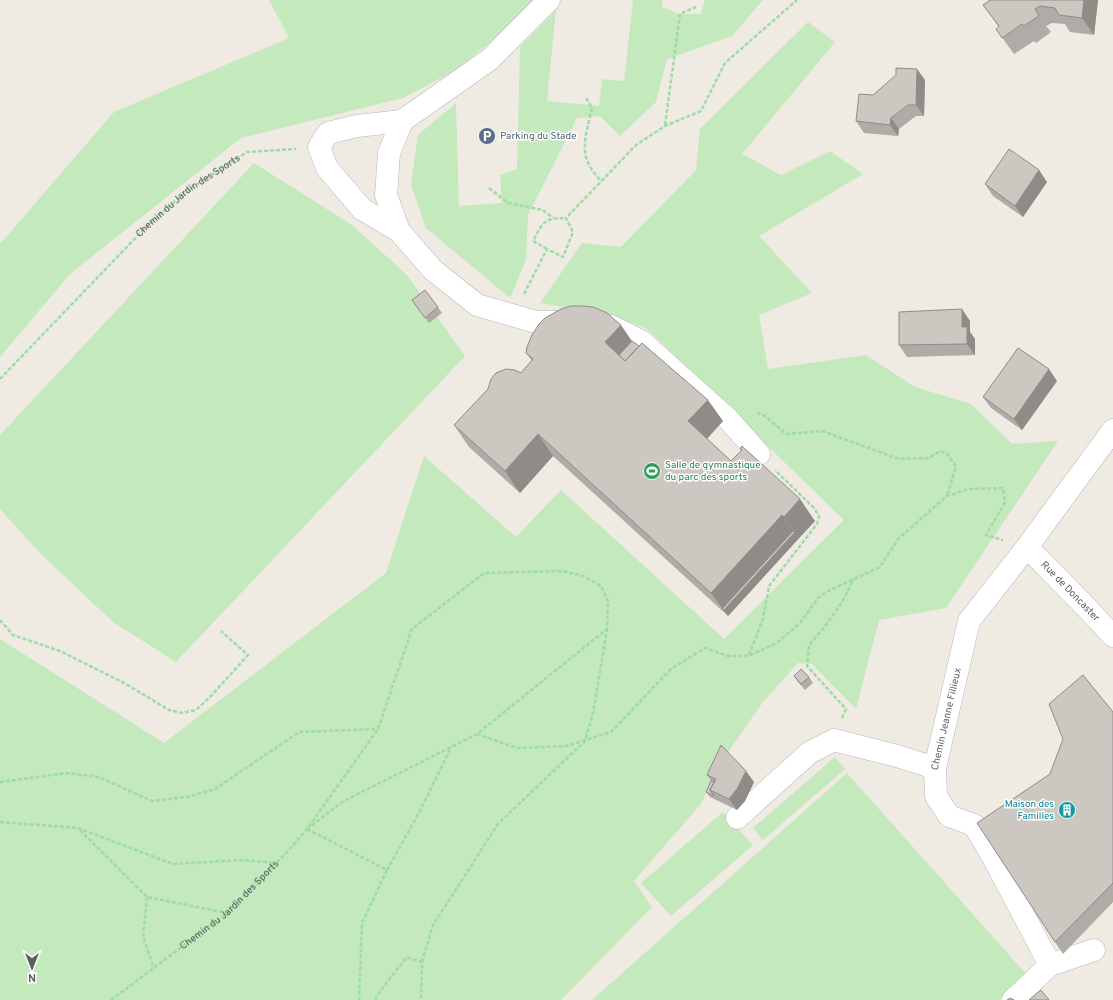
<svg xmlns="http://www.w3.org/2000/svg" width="1113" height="1000" font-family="Overpass,sans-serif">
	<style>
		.green { fill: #c3e9bc }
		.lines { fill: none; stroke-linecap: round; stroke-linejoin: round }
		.minor-casing { stroke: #b3b7bb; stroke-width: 23 }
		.path { stroke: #9edca5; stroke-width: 2.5; stroke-dasharray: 4 2; stroke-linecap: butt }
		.minor { stroke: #fff; stroke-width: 22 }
		.wall { fill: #afaba6 }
		.shaded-wall { fill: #8f8b87 }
		.building { fill: #ccc7c1; stroke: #8f8b87 }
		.labels { text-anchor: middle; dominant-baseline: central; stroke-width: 3; stroke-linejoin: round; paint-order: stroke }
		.service-label { font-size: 10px; fill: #4e5e75; stroke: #fff; text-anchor: start }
		.street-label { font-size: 10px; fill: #5a6064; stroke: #fff }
		.leisure-label { font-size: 10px; fill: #27864d; stroke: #fff; text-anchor: start }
		.culture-label { font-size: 10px; fill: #0d838f; stroke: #fff; text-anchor: end }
	</style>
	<rect width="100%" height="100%" fill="#efeae2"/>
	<path class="green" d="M 269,0 L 535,0 L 502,32 L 456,70 L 403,98 L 241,138 L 70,274 L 0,357 L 0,244 L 114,112 L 289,38 Z
		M 633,0 L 662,0 L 662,7 L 679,14 L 701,14 L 705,0 L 763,0 L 732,36 L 667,59 L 656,102 L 620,136 L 600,116 L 577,118 L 528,215 L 526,260 L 510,298 L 426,228 L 411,185 L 418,135 L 456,103 L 459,206 L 502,203 L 500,175 L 517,169 L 520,47 L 556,10 L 547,101 L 599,106 L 602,79 L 624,81 Z
		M 808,22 L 835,42 L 742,154 L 781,175 L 830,151 L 863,174 L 759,236 L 812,293 L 759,315 L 768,369 L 866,355 L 915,387 L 971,404 L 1012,444 L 1058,441 L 946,608 L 879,620 L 856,709 L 812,664 L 798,663 L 763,702 L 728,752 L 700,805 L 634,881 L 652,907 L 561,1000 L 0,1000 L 0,639 L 164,743 L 386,573 L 424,456 L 516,537 L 561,490 L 724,639 L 844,520 L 647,329 L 611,315 L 540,303 L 582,243 L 621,247 L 696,170 L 700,129 Z
		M 254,163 L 352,225 L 407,275 L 465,356 L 176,662 L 113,622 L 40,553 L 0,509 L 0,435 Z
		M 835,757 L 845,769 L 763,840 L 753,828 Z
		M 847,773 L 1027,975 L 999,1000 L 592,1000 Z
		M 723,812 L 753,845 L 671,916 L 641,883 Z"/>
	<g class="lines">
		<g class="minor-casing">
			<g id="minor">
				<path d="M 549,0 L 489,60 L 402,121 L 357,126 L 328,133 L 319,147 L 327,168 L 362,209 L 399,231 L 433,270 L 477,305 L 536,322 L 582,322 L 611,326 L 641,341 L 728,419 L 759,454"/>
				<path d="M 399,231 L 386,195 L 389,153 L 402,121"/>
				<path id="s3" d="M 1027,547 L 1085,606 L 1113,636"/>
				<path d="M 737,818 L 809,753 L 834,740 L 897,756 L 935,768"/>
				<path id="s4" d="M 1050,965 L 994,859 L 974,825 L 949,816 L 936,796 L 935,768 L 969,621 L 1027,547 L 1113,430"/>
				<path d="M 1013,1000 L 1050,965 L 1094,950"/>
			</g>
		</g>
		<g class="path">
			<path d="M 586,98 L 592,108 C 589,123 582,142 586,157 C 588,166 595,174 601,181"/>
			<path d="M 665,125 L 680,14 L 696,7"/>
			<path d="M 489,188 L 508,203 L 543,210 L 553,218"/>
			<path d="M 547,249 L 533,241 C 543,222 544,218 566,218"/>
			<path d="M 524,294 L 547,249 L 563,257 L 573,232 L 566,218 L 636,145 L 665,126 L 701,111 L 725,63 L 797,0"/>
			<path id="s1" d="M 0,379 L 146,227 L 188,190 L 247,152 L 296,149"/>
			<path d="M 757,413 L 765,416 L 786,434 L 822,431 L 899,459 L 929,458 L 940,451 L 947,454 L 956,466 L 947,496"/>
			<path d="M 0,620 L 13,635 L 60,651 L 126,684 L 169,710 L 181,713 L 196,710 L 211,696 L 248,655 L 221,631"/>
			<path d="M 749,655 L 763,619 L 769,586 L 817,524 L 819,516 L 814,508 L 775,470"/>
			<path d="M 842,718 L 846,709 L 807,666 L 809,645 L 823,629 L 842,602 L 854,579"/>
			<path d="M 477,734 L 517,748 L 567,746 L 611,732 L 671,669 L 705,648 L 728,656 L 748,656 L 777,643 L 800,623 L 818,598 L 828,591 L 880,567 L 898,539 L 947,496 L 969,489 L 1003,488 L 1005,502 L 986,535 L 1003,540"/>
			<path d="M 0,782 L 67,773 L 99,777 L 152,801 L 187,797 L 215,789 L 299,732 L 378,729"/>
			<path d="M 0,822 L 78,828 L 173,864 L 243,860 L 275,863"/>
			<path d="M 307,829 L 387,870 L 362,923 L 359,1000"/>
			<path d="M 80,830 L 147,897 L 227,913"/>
			<path d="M 387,870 L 421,809 L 451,747"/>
			<path d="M 147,897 L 143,937 L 154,968"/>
			<path d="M 422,962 L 433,925 L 498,824 L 585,741 L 593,713 L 607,629"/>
			<path id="s2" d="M 111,1000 L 227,913 L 288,851 L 307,829 L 378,729 L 412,629 L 484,573 L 562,571 L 584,576 L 601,586 L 608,601 L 607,629 L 477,734 L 342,802 L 307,829"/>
			<path d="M 375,1000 L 380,991 L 407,957 L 422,962 L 421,1000"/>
		</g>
		<use href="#minor" class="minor"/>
	</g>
	<path class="wall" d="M 990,0 L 1098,0 L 1094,35 L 1070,32 L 1065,24 L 1052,23 L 1046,26 L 1051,32 L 1036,43 L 1034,41 L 1014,54 L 996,29 L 999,27 L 983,5 Z
		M 925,80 L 924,116 L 916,116 L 899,129 L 898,136 L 864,133 L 856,121 L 873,95 Z
		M 1047,182 L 1023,217 L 993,196 L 985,184 Z
		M 425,290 L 442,313 L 429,323 L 412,300 Z
		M 970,321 L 970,332 L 975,339 L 975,355 L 907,357 L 899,345 Z
		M 632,341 L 723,421 L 707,439 L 731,461 L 741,451 L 740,448 L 815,521 L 728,616 L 553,456 L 520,493 L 469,447 L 454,425 L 521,373 L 532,361 L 526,353 Z
		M 1057,381 L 1022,430 L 991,408 L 983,397 Z
		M 794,676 L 809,677 L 813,683 L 805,690 L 798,682 Z
		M 1113,712 L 1113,902 L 1063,954 L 1055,942 L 1050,774 Z
		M 707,775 L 754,782 L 745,801 L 737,810 L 710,797 L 706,792 L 711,781 Z"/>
	<path class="shaded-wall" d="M 1084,0 L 1098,0 L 1094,35 L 1082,18 Z
		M 917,69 L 925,80 L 924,116 L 916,105 Z
		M 891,118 L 899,129 L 898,136 L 890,125 Z
		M 1039,170 L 1047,182 L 1023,217 L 1015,206 Z
		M 962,309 L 970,321 L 970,332 L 975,339 L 975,355 L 967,344 L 962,327 Z
		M 621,325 L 636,347 L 621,363 L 605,342 Z
		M 1049,369 L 1057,381 L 1022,430 L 1014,419 Z
		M 708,400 L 723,421 L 703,443 L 688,421 Z
		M 538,434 L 553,456 L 520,493 L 505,471 Z
		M 800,499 L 815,521 L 799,538 L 784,517 Z
		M 782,515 L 799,538 L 728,616 L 711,593 Z
		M 746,771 L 754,782 L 745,801 L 737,810 L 729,799 Z"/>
	<path class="building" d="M 990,0 L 1084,0 L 1082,18 L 1059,15 L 1055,8 L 1040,6 L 1035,9 L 1039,16 L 1024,26 L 1022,24 L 1002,38 L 996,29 L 999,26 L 983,5 Z
		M 896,68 L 917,69 L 916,105 L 908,105 L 891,118 L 890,125 L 856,121 L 859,94 L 873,95 L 896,75 Z
		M 1009,149 L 1039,170 L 1015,206 L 985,184 Z
		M 425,290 L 438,307 L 425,318 L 412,300 Z
		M 571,306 L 583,306 L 593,307 L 607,313 L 621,325 L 605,342 L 625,361 L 642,343 L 708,400 L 688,421 L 731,461 L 742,450 L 740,448 L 742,446 L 800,499 L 784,517 L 782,515 L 711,593 L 538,434 L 505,471 L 454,425 L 488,389 L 491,379 L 496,373 L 506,369 L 515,370 L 521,373 L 533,359 L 526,353 L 527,347 L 532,335 L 539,324 L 545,318 L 561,309 Z
		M 962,309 L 962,327 L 967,327 L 967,344 L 899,345 L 899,312 Z
		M 632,341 L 639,346 L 625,361 L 619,355 Z
		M 1018,348 L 1049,369 L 1014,419 L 983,397 Z
		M 793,531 L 795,532 L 724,610 L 722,609 Z
		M 801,669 L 809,677 L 801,684 L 794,676 Z
		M 1083,675 L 1113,712 L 1113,883 L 1055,942 L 977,823 L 1050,774 L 1063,739 L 1049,704 Z
		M 721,745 L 746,771 L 737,789 L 729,799 L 710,790 L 716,779 L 707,775 Z
		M 711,781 L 714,782 L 710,790 L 714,796 L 706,792 Z
		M 1041,990 L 1049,1000 L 1029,1000 Z
		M 1010,998 L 1014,1000 L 1007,1000 Z"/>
	<defs>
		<g id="parking-disc" transform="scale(0.9)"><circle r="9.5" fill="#5c6f8a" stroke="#fff"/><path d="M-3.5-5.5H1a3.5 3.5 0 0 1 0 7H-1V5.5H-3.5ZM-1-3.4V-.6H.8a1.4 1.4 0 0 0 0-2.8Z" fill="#fff"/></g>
		<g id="stadium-disc" transform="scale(0.9)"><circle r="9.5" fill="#2e9e5b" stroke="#fff"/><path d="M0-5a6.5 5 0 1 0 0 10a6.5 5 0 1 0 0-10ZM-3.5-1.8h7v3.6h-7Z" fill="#fff"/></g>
		<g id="building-disc" transform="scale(0.9)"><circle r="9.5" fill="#0f9aa8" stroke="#fff"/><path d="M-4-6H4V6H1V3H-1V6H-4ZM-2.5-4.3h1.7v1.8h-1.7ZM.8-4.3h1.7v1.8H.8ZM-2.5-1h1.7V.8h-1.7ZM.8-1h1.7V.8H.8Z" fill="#fff"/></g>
	</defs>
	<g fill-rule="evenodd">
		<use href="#parking-disc" x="487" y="136"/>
		<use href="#stadium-disc" x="652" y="471"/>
		<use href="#building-disc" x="1067" y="810"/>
	</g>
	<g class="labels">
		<g class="service-label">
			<text x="500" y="136">Parking du Stade</text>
		</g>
		<g class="street-label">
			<text stroke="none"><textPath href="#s1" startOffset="263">Chemin du Jardin des Sports</textPath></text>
			<text stroke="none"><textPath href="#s3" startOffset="62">Rue de Doncaster</textPath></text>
			<text stroke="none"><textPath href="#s4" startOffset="288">Chemin Jeanne Fillieux</textPath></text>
			<text stroke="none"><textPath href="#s2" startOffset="152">Chemin du Jardin des Sports</textPath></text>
		</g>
		<g class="leisure-label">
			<text x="665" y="465">Salle de gymnastique<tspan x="665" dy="12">du parc des sports</tspan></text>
		</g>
		<g class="culture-label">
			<text x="1054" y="804">Maison des<tspan x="1054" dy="12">Familles</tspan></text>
		</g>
	</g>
	<g transform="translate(32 968) rotate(180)" stroke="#ffffff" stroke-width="3" paint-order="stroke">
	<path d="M0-3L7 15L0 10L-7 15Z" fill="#5a6064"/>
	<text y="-6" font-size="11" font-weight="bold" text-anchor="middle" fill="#5a6064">N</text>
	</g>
</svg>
